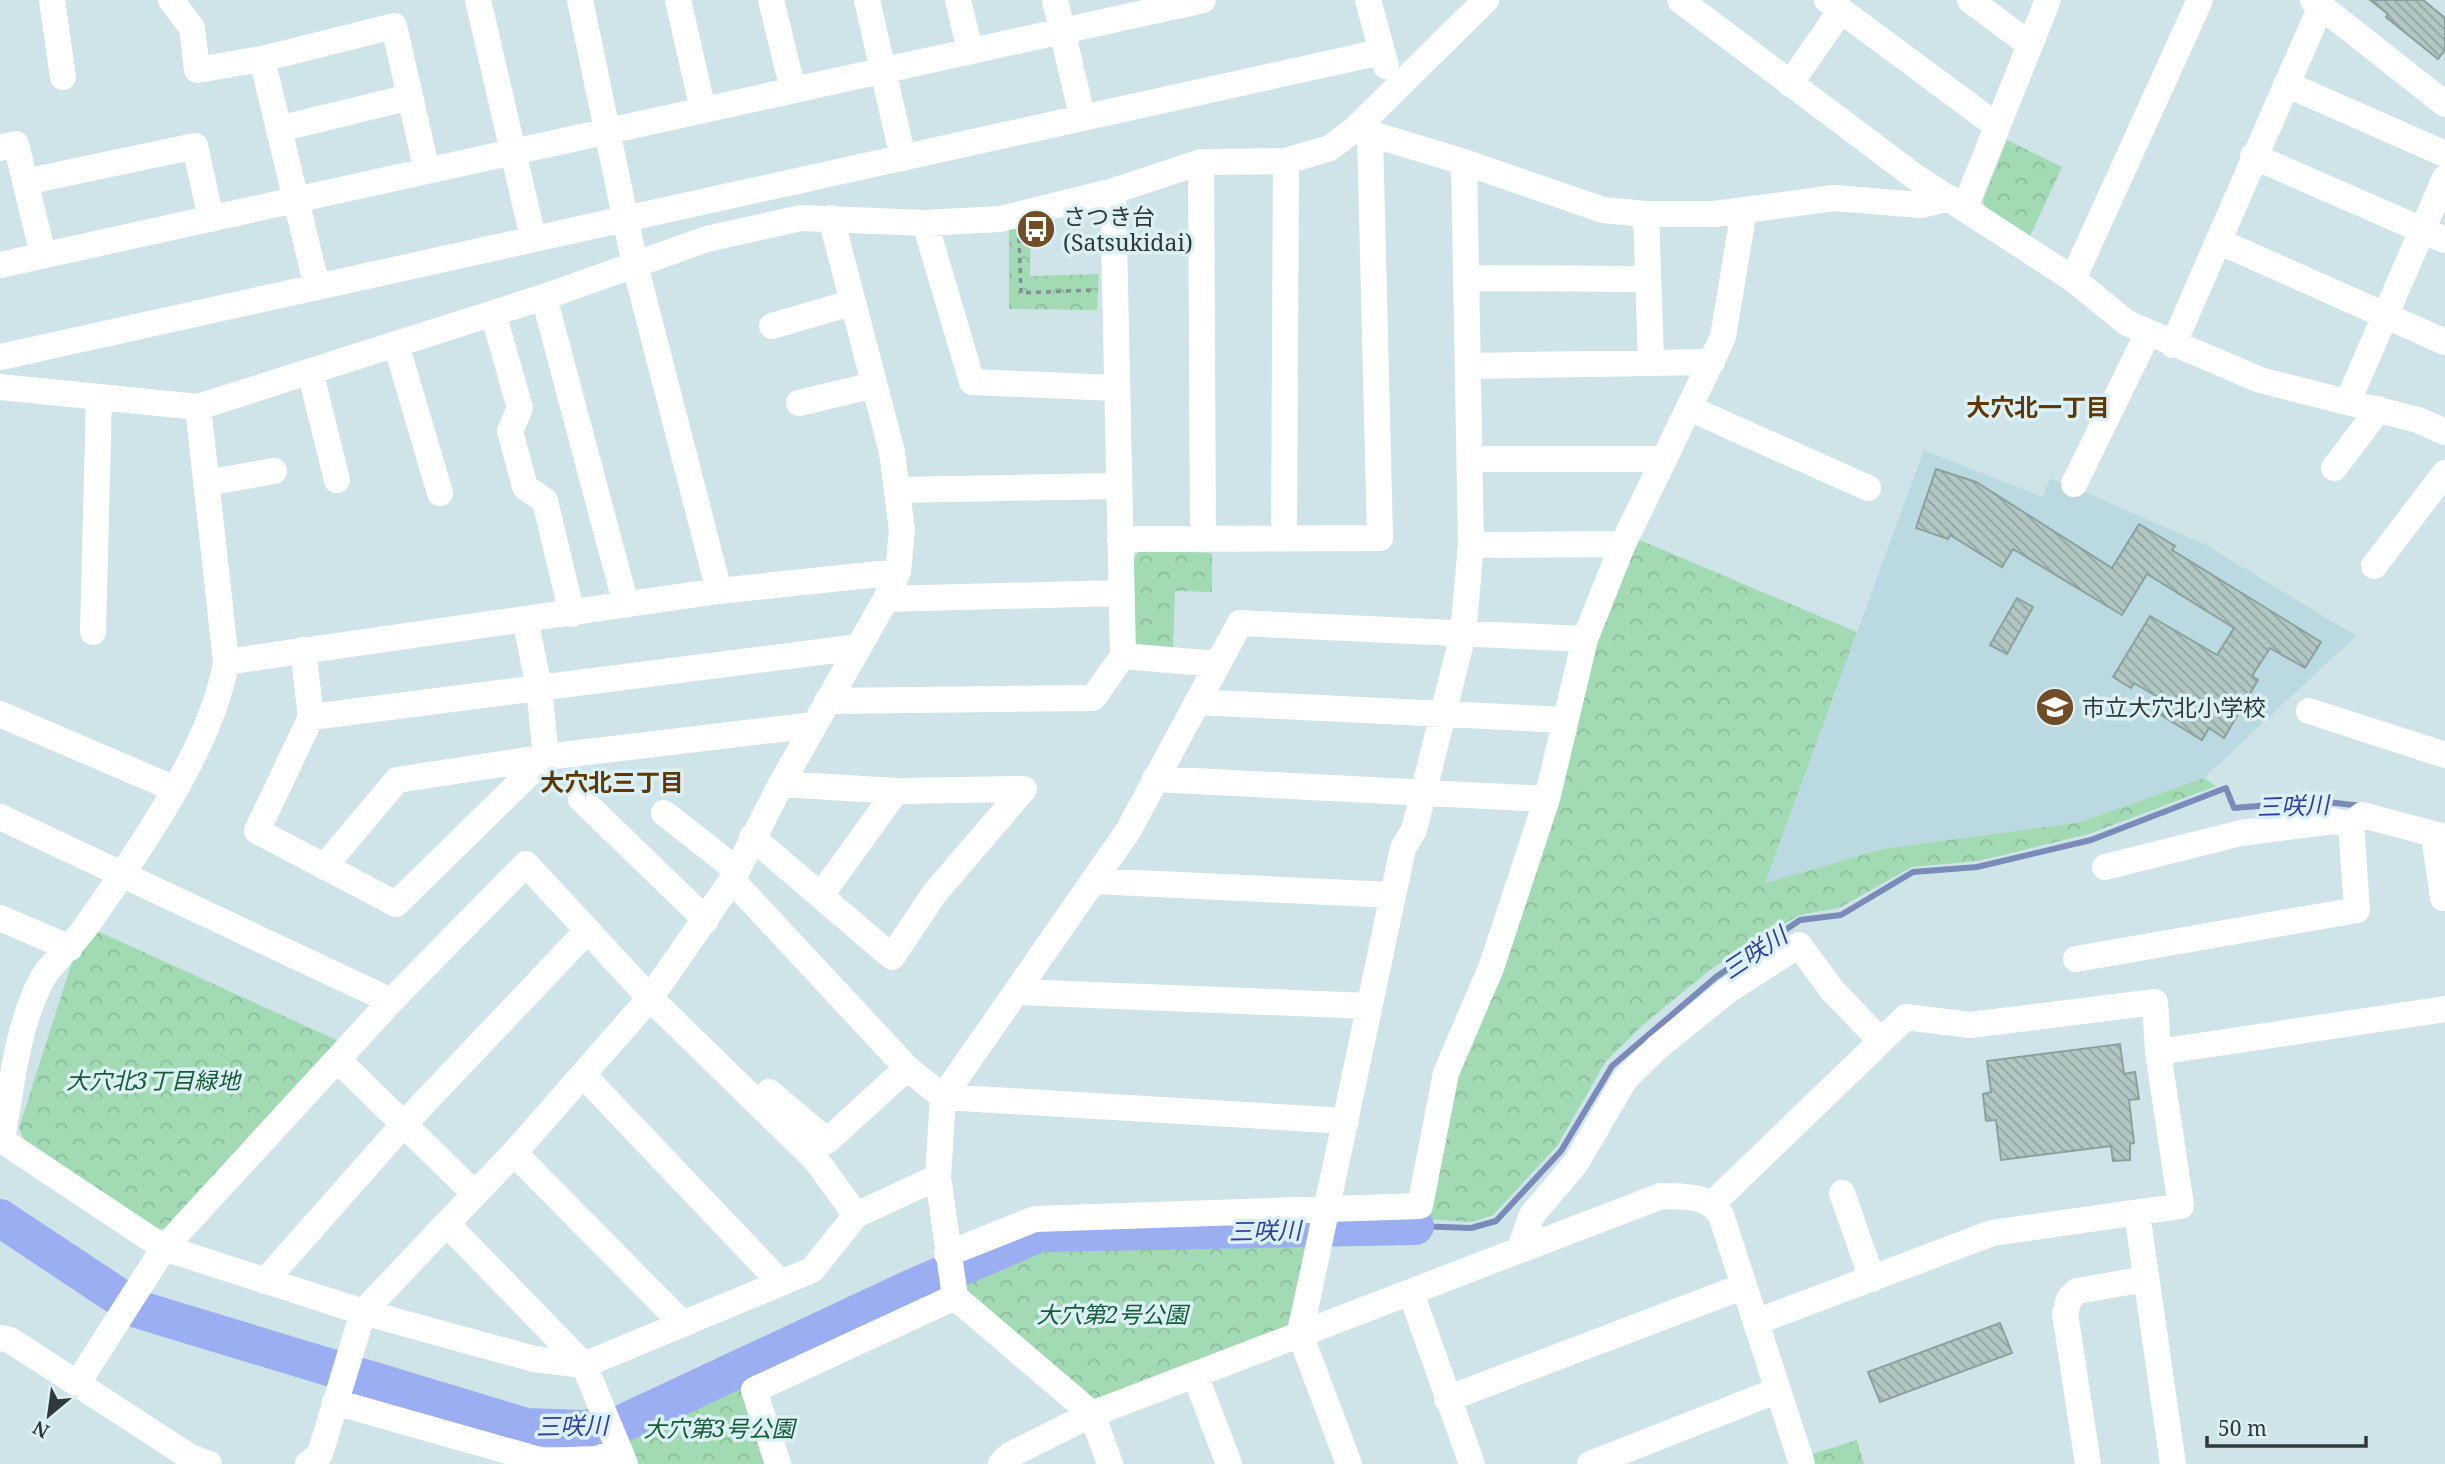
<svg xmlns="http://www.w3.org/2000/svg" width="2445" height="1464" font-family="'Noto Serif','Noto Sans JP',serif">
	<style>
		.built { fill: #bbd9e0 }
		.forest { fill: url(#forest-crowns) }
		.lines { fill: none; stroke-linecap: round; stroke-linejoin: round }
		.stream { stroke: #7a8bba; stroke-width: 6 }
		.river { stroke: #9aaef1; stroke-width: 38 }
		.building { fill: url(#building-back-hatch); stroke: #8ca19d; stroke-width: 2 }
		.path { stroke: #819094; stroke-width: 3.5; stroke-dasharray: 5 5; stroke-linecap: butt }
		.minor { stroke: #fff; stroke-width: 26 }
		.labels { text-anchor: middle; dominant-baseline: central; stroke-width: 7; stroke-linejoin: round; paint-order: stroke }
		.poi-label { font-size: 23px; fill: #30383a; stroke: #dcf1f6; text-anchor: start }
		.park-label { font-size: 23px; font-style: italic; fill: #165b35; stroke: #dcf1f6 }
		.neighbourhood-label { font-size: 24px; font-weight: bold; fill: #5e3905; stroke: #dcf1f6 }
		.water-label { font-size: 24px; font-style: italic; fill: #2f3f9e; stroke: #dcf1f6 }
	</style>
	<defs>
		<pattern id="forest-crowns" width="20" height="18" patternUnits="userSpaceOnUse" patternTransform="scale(1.75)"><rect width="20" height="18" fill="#a2dab4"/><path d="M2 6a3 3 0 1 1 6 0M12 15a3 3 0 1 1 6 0" fill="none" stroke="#8cbc9c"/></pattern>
		<pattern id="building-back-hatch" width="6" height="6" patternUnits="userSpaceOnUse" patternTransform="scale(1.75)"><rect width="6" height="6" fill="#b2c7c3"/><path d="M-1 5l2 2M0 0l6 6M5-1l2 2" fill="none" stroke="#91a39f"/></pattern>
	</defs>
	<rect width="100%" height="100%" fill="#cfe4e9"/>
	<path class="built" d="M 1924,450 L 2043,497 L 2050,478 L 2098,498 L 2206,545 L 2356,636 L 2204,778 L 2081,822 L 1883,849 L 1765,883 Z"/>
	<path class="forest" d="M 2007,140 L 2062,167 L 2030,236 L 1985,209 L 1983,200 Z
		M 1031,214 L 1030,276 L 1099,274 L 1097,310 L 1009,309 L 1009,216 Z
		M 1635,538 L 1857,632 L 1765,883 L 1883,849 L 2081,822 L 2204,778 L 2216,786 L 2089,834 L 1978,861 L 1912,867 L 1839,908 L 1799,915 L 1711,969 L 1644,1024 L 1606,1061 L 1557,1146 L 1493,1215 L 1472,1222 L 1424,1219 L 1452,1081 L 1592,640 Z
		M 1140,550 L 1212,553 L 1212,592 L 1175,591 L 1173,650 L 1140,651 L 1134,642 L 1133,560 Z
		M 95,930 L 343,1043 L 168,1229 L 154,1229 L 25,1142 L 19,1128 L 73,959 Z
		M 1309,1233 L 1286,1332 L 1093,1402 L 964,1292 L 965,1276 L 1041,1240 Z
		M 740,1381 L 769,1464 L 635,1464 L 620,1430 Z
		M 1857,1440 L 1864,1464 L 1812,1464 L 1809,1455 Z"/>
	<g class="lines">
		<path class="stream" d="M 1415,1226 L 1471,1228 L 1496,1221 L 1561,1151 L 1612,1066 L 1716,977 L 1800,920 L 1841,915 L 1913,872 L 1977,867 L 2091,840 L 2226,788 L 2234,808 L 2318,801 L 2362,806"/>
		<path class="river" d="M 0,1218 L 137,1309 L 526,1427 L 581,1429 L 619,1425 L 912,1288 L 1040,1233 L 1415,1226"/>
	</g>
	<path class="building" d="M 2370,0 L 2423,0 L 2445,18 L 2445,50 L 2438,59 L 2386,17 L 2388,14 Z
		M 1936,469 L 1976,482 L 2112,568 L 2139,524 L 2175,546 L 2172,550 L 2321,642 L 2305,668 L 2270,648 L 2252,676 L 2258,680 L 2224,738 L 2209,728 L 2202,740 L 2156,712 L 2163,700 L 2134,683 L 2131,688 L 2113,677 L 2150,616 L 2217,655 L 2234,628 L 2147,574 L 2122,615 L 2013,549 L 2002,567 L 1950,535 L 1948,539 L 1916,528 Z
		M 2017,598 L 2033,607 L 2007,654 L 1990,645 Z
		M 2120,1044 L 2124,1074 L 2135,1072 L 2139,1099 L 2129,1100 L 2134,1143 L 2130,1144 L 2130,1160 L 2113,1161 L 2111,1146 L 2001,1160 L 1996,1120 L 1986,1121 L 1983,1094 L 1991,1092 L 1987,1061 Z
		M 2000,1323 L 2012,1353 L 1880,1402 L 1868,1372 Z"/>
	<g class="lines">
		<path class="path" d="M 1019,238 L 1021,293 L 1091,290
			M 1019,241 L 1030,241"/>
		<path class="minor" d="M 52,0 L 63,77
			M 171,0 L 192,28 L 197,70 L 262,59 L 394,26 L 427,171
			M 478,0 L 533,238
			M 580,0 L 635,265 L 719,591
			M 678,0 L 703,110
			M 771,0 L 793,90
			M 867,0 L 903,158
			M 958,0 L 970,51
			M 1055,0 L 1082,116
			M 1368,0 L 1386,66
			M 1680,0 L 1914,176 L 2073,279 L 2127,323 L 2260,380 L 2418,420 L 2445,432
			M 1827,0 L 1997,126
			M 1970,0 L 2029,44
			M 2313,0 L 2445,104
			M 262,59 L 317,287
			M 1790,84 L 1841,10
			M 2286,84 L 2445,154
			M 279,129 L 410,97
			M 1355,129 L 1464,162 L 1603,210 L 1646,214 L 1715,214 L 1834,198 L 1921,205 L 1950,198
			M 0,148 L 16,144 L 43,255
			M 2253,156 L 2445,240
			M 1201,162 L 1203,539
			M 25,182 L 195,146 L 211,219
			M 1113,191 L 1123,656 L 1217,664
			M 1965,207 L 2048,0
			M 1646,214 L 1651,361
			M 925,223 L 972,382 L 1117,388
			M 2218,241 L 2445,342
			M 0,265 L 1203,0
			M 1467,278 L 1648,279
			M 2073,279 L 2200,0
			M 544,297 L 626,605
			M 493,313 L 520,408 L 510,431 L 525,487 L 545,501 L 572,614
			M 772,326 L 851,303
			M 396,344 L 440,493
			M 2173,345 L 2321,6
			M 0,357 L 1381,52
			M 1468,366 L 1712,362
			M 310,371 L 337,480
			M 0,387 L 198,407 L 544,297 L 707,239 L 801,218 L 925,223 L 1000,219 L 1113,191 L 1201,162 L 1286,161 L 1330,148 L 1355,129 L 1486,0
			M 2348,401 L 2445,178
			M 799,403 L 874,385
			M 1689,408 L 1868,488
			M 1470,459 L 1663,459
			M 2334,468 L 2379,409
			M 206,483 L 274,471
			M 2074,484 L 2148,333
			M 897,490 L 1119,486
			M 1284,538 L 1286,161
			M 1120,539 L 1380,538 L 1370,133
			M 1471,545 L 1623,544
			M 2374,566 L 2445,473
			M 886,599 L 1120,593
			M 93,632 L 99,397
			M 303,650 L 311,717 L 257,831 L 396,904 L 546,757 L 539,687 L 525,619
			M 226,662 L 719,591 L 898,572
			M 827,701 L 1093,698 L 1123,656
			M 1197,702 L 1566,720
			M 2309,711 L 2445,755
			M 0,714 L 175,789
			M 311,717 L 859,647
			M 1155,779 L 1547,799
			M 581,799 L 706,920
			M 664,813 L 737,870
			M 0,817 L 391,1001
			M 2434,835 L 2443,898
			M 752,837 L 892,957 L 934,894 L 1024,789 L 896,791 L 781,784
			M 324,867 L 397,780 L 546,757 L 813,725
			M 2105,867 L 2241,833 L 2333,821 L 2351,824
			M 732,880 L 907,1068 L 943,1097 L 1346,1121
			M 1094,881 L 1392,895
			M 821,895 L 896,791
			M 0,918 L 70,948
			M 2076,959 L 2357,910 L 2351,824 L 2362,815 L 2445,837
			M 1018,992 L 1369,1006
			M 2158,1052 L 2445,1009
			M 339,1061 L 474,1193
			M 584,1076 L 780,1282
			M 769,1092 L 827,1141 L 907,1068
			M 0,1139 L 164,1248 L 363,1312 L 534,1359 L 584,1365 L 812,1270 L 856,1215 L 938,1177
			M 2,1140 C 12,1086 16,1030 41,981 C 51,962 72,946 85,928 C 134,858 213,746 226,662 L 198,407
			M 514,1153 L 683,1324
			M 1842,1193 L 1872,1279
			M 1713,1203 L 1906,1017 L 1970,1025 L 2155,1002 L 2158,1052 L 2181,1206 L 1992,1233 L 1756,1322
			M 2137,1213 L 2173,1464
			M 447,1224 L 584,1365 L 625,1464
			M 1520,1248 L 1532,1215 L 1576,1163 L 1625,1079 L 1658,1047 L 1727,991 L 1799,945 L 1832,990 L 1881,1041
			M 947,1254 L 1035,1219 L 1420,1206 L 1446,1073 L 1491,968 L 1547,799 L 1585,639 L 1623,544 L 1723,337 L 1744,210
			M 265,1281 L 403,1125 L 587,931
			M 1411,1293 L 1472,1464
			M 0,1338 L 10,1340 L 190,1457 L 209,1464
			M 1195,1375 L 1229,1464
			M 77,1384 L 164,1248 L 391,1001 L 526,864 L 650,998 L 816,1160 L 856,1215
			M 1447,1399 L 1744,1286
			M 335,1402 L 543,1461 L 596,1459 L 620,1451
			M 308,1464 L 320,1454 L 363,1312 L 514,1153 L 650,998 L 732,880 L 781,784 L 886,599 L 898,572 L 902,530 L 892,452 L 831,218
			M 778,1464 L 754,1390 L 955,1297
			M 1001,1464 L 1010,1455 L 1092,1414 L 1661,1196 C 1685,1197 1707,1194 1721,1215 L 1802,1464
			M 1110,1464 L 1092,1414 L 955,1297 L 938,1177 L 943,1097 L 1128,831 L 1240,623 L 1585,639
			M 1349,1464 L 1300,1334 L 1403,848 L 1414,830 L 1463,634 L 1471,545 L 1464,162
			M 1590,1464 L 1778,1390
			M 2088,1464 L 2065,1314 L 2069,1299 L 2077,1291 L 2146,1279"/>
	</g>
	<defs>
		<g id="bus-disc" transform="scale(2.0125)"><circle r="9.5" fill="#704d26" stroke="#dcf1f6"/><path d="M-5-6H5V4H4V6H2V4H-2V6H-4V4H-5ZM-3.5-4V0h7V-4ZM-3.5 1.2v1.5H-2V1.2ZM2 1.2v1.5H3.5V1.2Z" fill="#fff"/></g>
		<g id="school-disc" transform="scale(2.0125)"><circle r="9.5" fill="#704d26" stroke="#dcf1f6"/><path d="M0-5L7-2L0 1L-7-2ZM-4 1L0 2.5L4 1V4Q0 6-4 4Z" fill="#fff"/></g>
	</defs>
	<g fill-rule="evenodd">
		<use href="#bus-disc" x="1036" y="229"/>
		<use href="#school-disc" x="2055" y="707"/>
	</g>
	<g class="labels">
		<g class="poi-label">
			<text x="1063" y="216">さつき台<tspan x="1063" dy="26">(Satsukidai)</tspan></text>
			<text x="2082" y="707">市立大穴北小学校</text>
		</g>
		<g class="park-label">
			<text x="153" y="1080">大穴北3丁目緑地</text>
			<text x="1112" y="1314">大穴第2号公園</text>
			<text x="719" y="1428">大穴第3号公園</text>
		</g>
		<g class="neighbourhood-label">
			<text x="2038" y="406">大穴北一丁目</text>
			<text x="612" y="781">大穴北三丁目</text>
		</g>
		<g class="water-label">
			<text transform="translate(2293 805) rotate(-2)">三咲川</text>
			<text transform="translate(1754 952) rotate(-34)">三咲川</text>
			<text transform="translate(1265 1230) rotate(-1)">三咲川</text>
			<text transform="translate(572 1425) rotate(-1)">三咲川</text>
		</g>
	</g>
	<g transform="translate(49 1415) rotate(209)" stroke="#dcf1f6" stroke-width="5" paint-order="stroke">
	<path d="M0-5L12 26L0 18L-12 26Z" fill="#30383a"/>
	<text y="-10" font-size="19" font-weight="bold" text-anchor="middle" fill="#30383a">N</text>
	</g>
	<path d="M2207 1436v10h159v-10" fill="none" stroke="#30383a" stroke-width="3.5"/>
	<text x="2218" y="1436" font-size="21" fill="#30383a" stroke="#dcf1f6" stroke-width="5" paint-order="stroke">50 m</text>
</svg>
